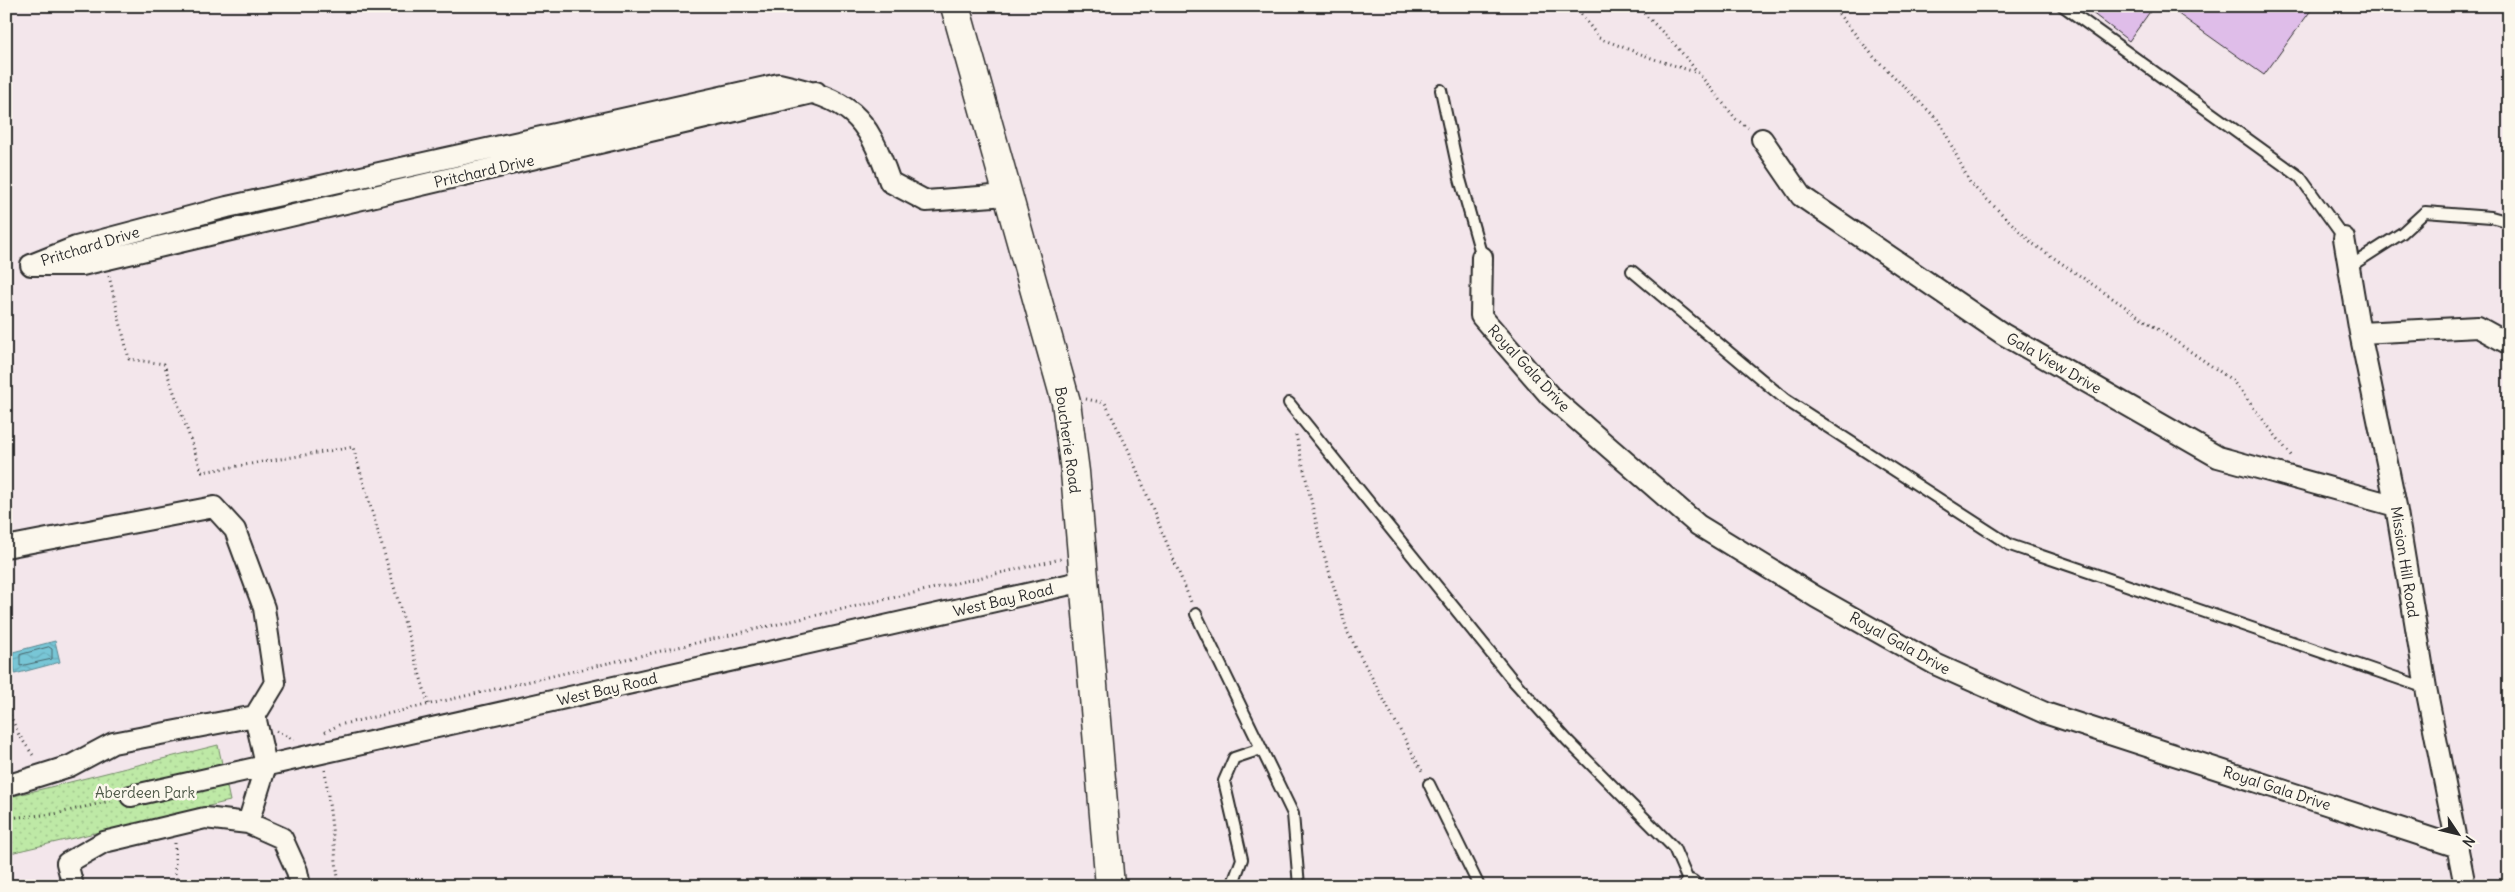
<svg xmlns="http://www.w3.org/2000/svg" width="2515" height="892" font-family="Delius,sans-serif">
	<style>
		.grass { fill: url(#grass-dots); stroke: #748a68 }
		.water { fill: url(#water-waves); stroke: #598892 }
		.lines { fill: none; stroke-linecap: round; stroke-linejoin: round }
		.shore { stroke: #4a696f; stroke-width: 1 }
		.building { fill: #dfbde9; stroke: #2b2b2b }
		.service-casing { stroke: #2b2b2b; stroke-width: 14 }
		.minor-casing { stroke: #2b2b2b; stroke-width: 24 }
		.secondary-casing { stroke: #2b2b2b; stroke-width: 31 }
		.path { stroke: #2b2b2b; stroke-width: 3; stroke-dasharray: 1 4; stroke-linecap: butt }
		.service { stroke: #fbf7ec; stroke-width: 10 }
		.minor { stroke: #fbf7ec; stroke-width: 20 }
		.secondary { stroke: #fbf7ec; stroke-width: 28 }
		.labels { text-anchor: middle; dominant-baseline: central; stroke-width: 5; stroke-linejoin: round; paint-order: stroke }
		.street-label { font-size: 15px; fill: #2b2b2b; stroke: #fbf7ec }
		.park-label { font-size: 15px; fill: #505a4a; stroke: #fbf7ec }
	</style>
	<defs>
		<pattern id="grass-dots" width="8" height="8" patternUnits="userSpaceOnUse" patternTransform="scale(1.25)"><rect width="8" height="8" fill="#bee9a6"/><path d="M2 2h.1M6 6h.1" fill="none" stroke="#a3c88f" stroke-width="1.8" stroke-linecap="round"/></pattern>
		<pattern id="water-waves" width="16" height="10" patternUnits="userSpaceOnUse" patternTransform="scale(1.25)"><rect width="16" height="10" fill="#78c6d6"/><path d="M0 5q4-4 8 0t8 0" fill="none" stroke="#68aab8"/></pattern>
	</defs>
	<rect width="100%" height="100%" fill="#f3e6eb"/>
	<filter id="ink" filterUnits="userSpaceOnUse"><feTurbulence type="fractalNoise" baseFrequency=".02" numOctaves="2"/><feDisplacementMap in="SourceGraphic" scale="10" xChannelSelector="R" yChannelSelector="G"/><feConvolveMatrix kernelMatrix="1 2 1 2 8 2 1 2 1" color-interpolation-filters="sRGB"/></filter>
	<g filter="url(#ink)">
		<path class="grass" d="M 218,745 L 230,801 L 6,854 L 6,798 Z"/>
		<path class="water" d="M 55,641 L 60,662 L 15,674 L 13,652 Z"/>
		<g class="lines">
			<path class="shore" d="M 49,647 L 52,649 L 52,659 L 20,666 L 20,655 Z"/>
		</g>
		<path class="building" d="M 2083,6 L 2154,6 L 2129,41 Z
			M 2167,6 L 2314,6 L 2264,75 Z"/>
		<g class="lines">
			<g class="service-casing">
				<path id="service" d="M 2063,6 L 2300,177 L 2344,238
					M 1441,90 L 1460,179 L 1482,257
					M 2349,267 L 2402,233 L 2425,212 L 2491,217 L 2509,222
					M 1632,271 L 1786,400 L 2010,545 L 2426,688
					M 1289,403 L 1511,678 L 1567,740 L 1674,848 L 1690,885
					M 1196,614 L 1293,814 L 1299,886
					M 1429,784 L 1479,886
					M 1232,886 L 1242,859 L 1224,781 L 1234,758 L 1261,749"/>
			</g>
			<g class="minor-casing">
				<path id="minor" d="M 816,92 L 82,265 L 31,265 L 76,247 L 227,207 L 779,84 C 850,100 866,113 890,182 L 926,201 L 1007,195
					M 1762,139 L 1801,196 L 2003,334 L 2218,457 L 2396,506
					M 2344,238 L 2360,333 L 2396,506 L 2426,688 L 2465,886
					M 1482,257 L 1481,316 L 1550,396 L 1698,525 L 1816,597 L 1935,664 L 2045,713 L 2458,847
					M 2360,333 L 2478,327 L 2509,344
					M 6,547 L 214,507 L 235,530 L 264,608 L 275,683 L 255,716 L 266,765 L 248,823
					M 6,786 L 70,766 L 113,743 L 255,716
					M 131,796 L 1084,581
					M 1690,885 L 1691,886
					M 73,886 L 67,863 L 104,842 L 205,818 L 248,823 L 282,838 L 297,871 L 300,886"/>
			</g>
			<g class="secondary-casing">
				<path id="secondary" d="M 955,6 L 1066,402 L 1075,472 L 1110,886"/>
			</g>
			<path class="path" d="M 1575,6 L 1599,38 L 1654,59 L 1695,72
				M 1637,6 L 1677,47 L 1736,119 L 1748,128
				M 1832,6 L 1874,57 L 1940,122 L 1970,183 L 2032,243 L 2232,380 L 2293,458
				M 109,276 L 129,359 L 164,364 L 202,472 L 353,447 L 429,706
				M 1086,399 L 1105,403 L 1129,451 L 1191,602
				M 1296,435 L 1322,548 L 1348,633 L 1423,773
				M 6,706 L 19,735 L 35,758
				M 276,731 L 294,740
				M 325,732 L 339,725 L 1061,559
				M 325,770 L 339,886
				M 6,818 L 55,814 L 114,800
				M 175,843 L 175,875 L 179,886"/>
			<use href="#service" class="service"/>
			<use href="#minor" class="minor"/>
			<use href="#secondary" class="secondary"/>
		</g>
	</g>
	<g class="labels">
		<g class="street-label">
			<text transform="translate(484 171) rotate(-13)">Pritchard Drive</text>
			<text transform="translate(90 246) rotate(-17)">Pritchard Drive</text>
			<text transform="translate(2054 363) rotate(30)">Gala View Drive</text>
			<text transform="translate(1529 368) rotate(47)">Royal Gala Drive</text>
			<text transform="translate(1068 440) rotate(82)">Boucherie Road</text>
			<text transform="translate(2405 562) rotate(81)">Mission Hill Road</text>
			<text transform="translate(1003 600) rotate(-13)">West Bay Road</text>
			<text transform="translate(1900 643) rotate(29)">Royal Gala Drive</text>
			<text transform="translate(607 689) rotate(-13)">West Bay Road</text>
			<text transform="translate(2277 788) rotate(18)">Royal Gala Drive</text>
		</g>
		<g class="park-label">
			<text x="145" y="792">Aberdeen Park</text>
		</g>
	</g>
	<rect width="2515" height="892" fill="none" stroke="#fbf7ec" stroke-width="25"/>
	<rect x="12" y="12" width="2490" height="867" fill="none" stroke="#2b2b2b" stroke-width="2" filter="url(#ink)"/>
	<g transform="translate(2458 834) rotate(125)" stroke="#fbf7ec" stroke-width="4" paint-order="stroke">
	<path d="M0-4L9 19L0 12L-9 19Z" fill="#2b2b2b"/>
	<text y="-8" font-size="14" font-weight="bold" text-anchor="middle" fill="#2b2b2b">N</text>
	</g>
</svg>
